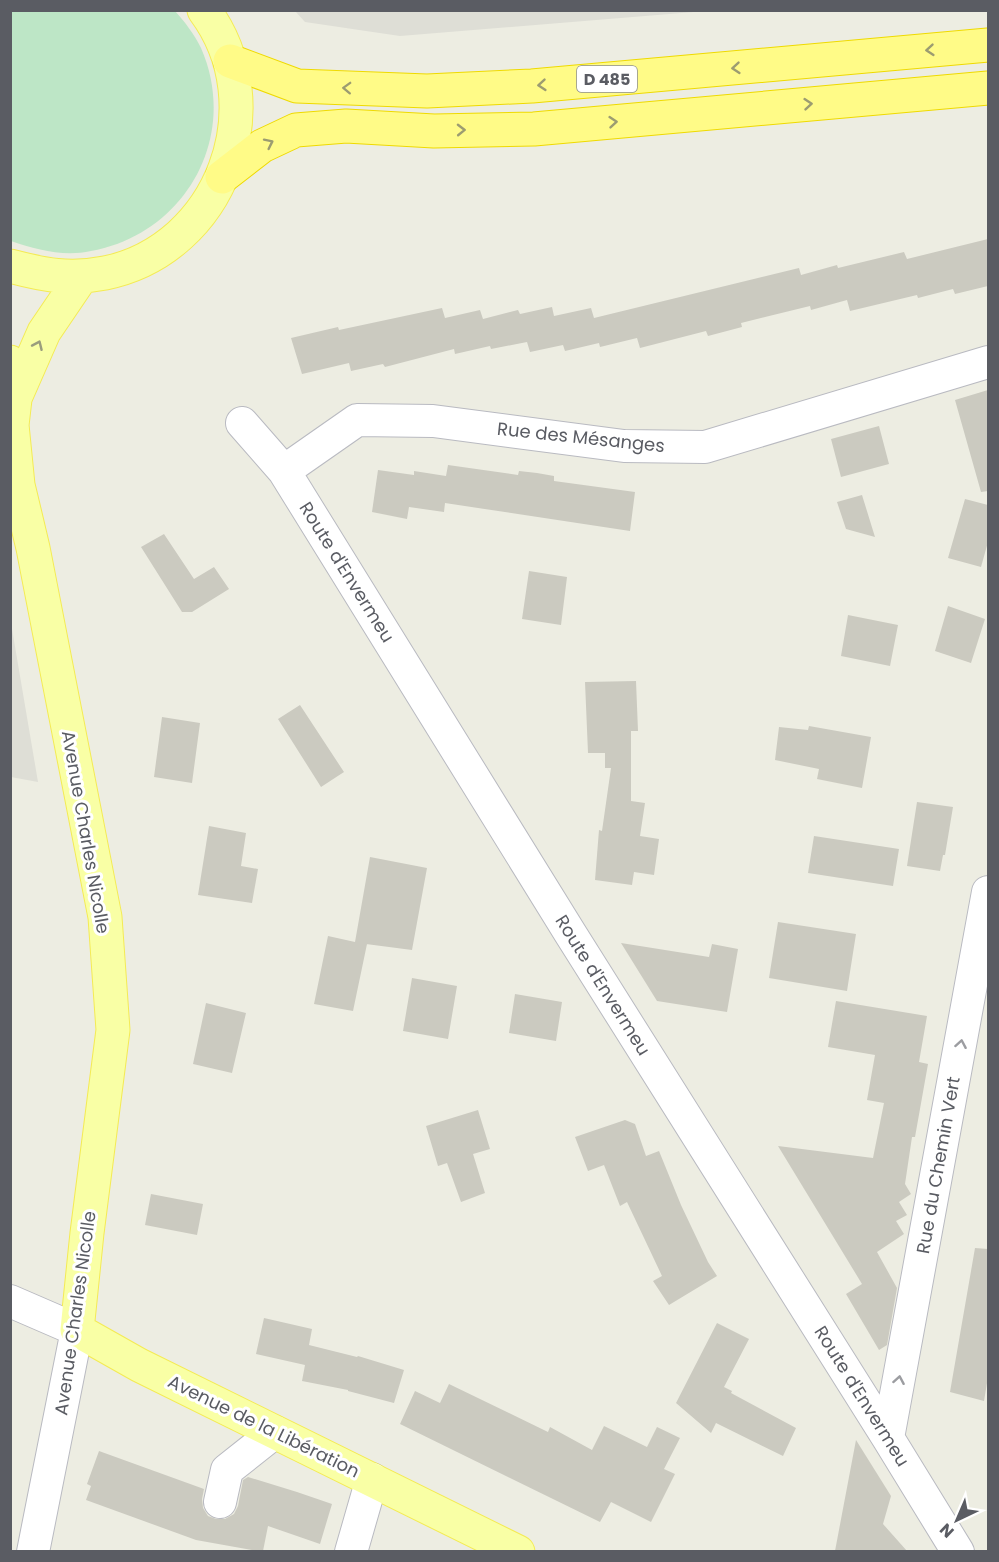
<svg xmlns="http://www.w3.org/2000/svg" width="999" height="1562" font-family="Poppins,sans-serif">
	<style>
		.industrial { fill: #deded6 }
		.green { fill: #bde6c6 }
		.building { fill: #cbcac0 }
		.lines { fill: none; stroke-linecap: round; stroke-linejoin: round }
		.minor-casing { stroke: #b9bac1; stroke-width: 34 }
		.major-casing { stroke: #f4eb54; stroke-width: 35 }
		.highway-casing { stroke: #efda00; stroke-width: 35 }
		.minor { stroke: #fff; stroke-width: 32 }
		.major { stroke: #f9ffa5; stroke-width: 33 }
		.highway { stroke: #fffb87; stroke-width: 33 }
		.oneway { stroke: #9c9c71 }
		.oneway2 { stroke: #9a9d7d }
		.oneway3 { stroke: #9c9da1 }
		.labels { text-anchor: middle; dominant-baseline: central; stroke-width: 6; stroke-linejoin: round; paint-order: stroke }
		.shield { fill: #fff; stroke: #8c8d92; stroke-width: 1.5 }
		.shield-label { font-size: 16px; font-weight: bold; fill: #5a5c63 }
		.street-label { font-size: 18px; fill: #5a5c63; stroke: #fff }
	</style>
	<rect width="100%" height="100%" fill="#edede2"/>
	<path class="industrial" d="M 295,11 L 706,11 L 400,36 L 305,22 Z
		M 11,623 L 38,782 L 11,777 Z"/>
	<path class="green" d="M 11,10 L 175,11 C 185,22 194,34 201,48 C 240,137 185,234 91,251 C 64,257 37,250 11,241 Z"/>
	<path class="building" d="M 988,239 L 988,286 L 955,294 L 953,289 L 918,298 L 917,295 L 850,311 L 847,300 L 811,310 L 810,306 L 741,323 L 742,327 L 708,336 L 706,331 L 640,348 L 637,338 L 600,347 L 599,343 L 565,351 L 563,345 L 530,352 L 527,342 L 491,349 L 490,346 L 455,354 L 454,349 L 385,367 L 383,364 L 351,371 L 349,363 L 302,374 L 291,338 L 338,327 L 339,330 L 442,308 L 445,318 L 480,310 L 483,319 L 518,310 L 520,314 L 552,307 L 554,316 L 591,308 L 594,318 L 799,268 L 801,275 L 837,265 L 838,268 L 904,252 L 907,259 Z
		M 988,390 L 988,491 L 981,492 L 955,400 Z
		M 879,426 L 889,464 L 841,477 L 831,439 Z
		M 448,465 L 518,475 L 519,471 L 537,473 L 554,476 L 554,481 L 635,492 L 630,531 L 445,503 L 444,512 L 409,507 L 407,519 L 372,512 L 378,470 L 414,475 L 414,471 L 446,476 Z
		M 862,495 L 875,537 L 846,529 L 837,502 Z
		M 965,499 L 988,505 L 988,542 L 981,567 L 948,558 Z
		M 164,534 L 194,579 L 214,567 L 229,589 L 192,612 L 182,612 L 141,547 Z
		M 529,571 L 567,577 L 561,625 L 522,619 Z
		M 948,606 L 985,619 L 971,663 L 935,651 Z
		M 848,615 L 898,625 L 890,666 L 841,656 Z
		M 636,681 L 638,731 L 631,731 L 631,801 L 645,803 L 640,836 L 659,839 L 654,875 L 634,872 L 632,885 L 595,880 L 599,830 L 602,831 L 611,768 L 605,768 L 605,753 L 588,753 L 585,682 Z
		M 300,705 L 344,772 L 321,787 L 278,719 Z
		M 162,717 L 200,723 L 192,783 L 154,777 Z
		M 809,726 L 871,737 L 862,788 L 817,779 L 819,769 L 775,760 L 779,727 L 808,730 Z
		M 917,802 L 953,807 L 945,855 L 943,855 L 940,871 L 907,866 Z
		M 209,826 L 246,833 L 241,866 L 258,869 L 252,903 L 198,895 Z
		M 814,836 L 899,849 L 893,886 L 808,873 Z
		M 370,857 L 427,868 L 412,950 L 366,944 L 367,944 L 353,1011 L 314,1004 L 328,936 L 355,942 Z
		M 778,922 L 856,934 L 847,991 L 769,978 Z
		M 621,943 L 709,957 L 712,944 L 738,949 L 727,1012 L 657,1001 Z
		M 412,978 L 457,986 L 448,1039 L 403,1031 Z
		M 515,994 L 562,1002 L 556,1041 L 509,1033 Z
		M 836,1001 L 927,1016 L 919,1062 L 928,1064 L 915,1137 L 912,1137 L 905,1184 L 911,1194 L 899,1202 L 907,1215 L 896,1221 L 904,1234 L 877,1252 L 897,1288 L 887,1345 L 879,1350 L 846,1294 L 862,1284 L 778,1146 L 873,1158 L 884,1103 L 867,1100 L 875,1055 L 828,1047 Z
		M 206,1003 L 246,1013 L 232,1073 L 193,1064 Z
		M 478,1110 L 490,1149 L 473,1154 L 485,1193 L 461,1202 L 447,1163 L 438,1166 L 426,1126 Z
		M 625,1120 L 635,1124 L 646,1156 L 659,1151 L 681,1205 L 708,1262 L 717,1276 L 669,1305 L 653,1281 L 662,1276 L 627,1202 L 620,1206 L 604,1165 L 588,1171 L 575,1137 Z
		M 151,1194 L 203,1204 L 197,1235 L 145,1225 Z
		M 975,1248 L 988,1249 L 988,1377 L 984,1401 L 950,1392 Z
		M 264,1318 L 312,1329 L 309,1345 L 357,1357 L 358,1356 L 404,1370 L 394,1403 L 348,1391 L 348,1390 L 302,1381 L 305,1365 L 256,1354 Z
		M 717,1323 L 749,1339 L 724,1387 L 732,1391 L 731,1393 L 796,1428 L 783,1456 L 716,1423 L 711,1433 L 676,1403 Z
		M 449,1384 L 548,1432 L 550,1427 L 592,1450 L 604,1426 L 647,1447 L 657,1427 L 680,1438 L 664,1469 L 675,1474 L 651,1522 L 611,1502 L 600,1522 L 400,1424 L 415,1391 L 440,1403 Z
		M 856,1440 L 891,1496 L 883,1524 L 907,1551 L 835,1551 Z
		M 99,1451 L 204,1489 L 202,1499 L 203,1508 L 208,1516 L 216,1519 L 225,1519 L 234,1514 L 238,1506 L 243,1480 L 248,1477 L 297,1492 L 332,1504 L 320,1544 L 268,1526 L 263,1551 L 257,1551 L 196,1540 L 86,1500 L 91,1486 L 87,1484 Z"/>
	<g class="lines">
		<g class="minor-casing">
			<path id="minor" d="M 242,423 L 284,471 L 570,933 L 888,1438 L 958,1552
				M 284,471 L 357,420 L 433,421 L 624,446 L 705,447 L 988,362
				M 10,1301 L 77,1330 L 33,1552
				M 888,1438 L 988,892
				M 220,1502 L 227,1470 L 275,1432
				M 351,1552 L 372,1479"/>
		</g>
		<g class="major-casing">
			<path id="major" d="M 10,266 C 44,275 70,280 105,273 C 222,249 275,105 204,10
				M 10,362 L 15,399 L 12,425 L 18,485 L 33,548 L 105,917 L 113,1030 L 87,1233 L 77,1330 L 139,1365 L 518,1552
				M 15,398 L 44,332 L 82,276"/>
		</g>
		<g class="highway-casing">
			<path id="highway" d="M 230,61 L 297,86 L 427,91 L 532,86 L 988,45
				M 222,177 L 262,146 L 296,130 L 346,126 L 434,131 L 534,129 L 988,88"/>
		</g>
		<use href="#minor" class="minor"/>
		<use href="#major" class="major"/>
		<use href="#highway" class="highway"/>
	</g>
	<defs><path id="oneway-chevron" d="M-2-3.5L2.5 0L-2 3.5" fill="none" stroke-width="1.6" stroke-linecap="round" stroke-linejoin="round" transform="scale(1.5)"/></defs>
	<g class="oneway">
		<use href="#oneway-chevron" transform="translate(930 50) rotate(175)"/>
		<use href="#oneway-chevron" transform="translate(736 68) rotate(175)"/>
		<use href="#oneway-chevron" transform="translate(542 85) rotate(175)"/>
		<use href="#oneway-chevron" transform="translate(347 88) rotate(-178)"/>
		<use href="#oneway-chevron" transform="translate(808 104) rotate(-5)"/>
		<use href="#oneway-chevron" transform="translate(613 122) rotate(-5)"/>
		<use href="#oneway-chevron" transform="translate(461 130) rotate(-1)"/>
		<use href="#oneway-chevron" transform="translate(269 143) rotate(-26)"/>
	</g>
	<use class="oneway2" href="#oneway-chevron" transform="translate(38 345) rotate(-66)"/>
	<g class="oneway3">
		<use href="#oneway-chevron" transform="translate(961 1044) rotate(-80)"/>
		<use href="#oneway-chevron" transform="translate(899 1380) rotate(-80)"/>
	</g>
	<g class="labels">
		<rect class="shield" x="577" y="66" width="60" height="26" rx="4.5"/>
		<g class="shield-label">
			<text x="607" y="79">D 485</text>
		</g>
		<g class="street-label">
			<text transform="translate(581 437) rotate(6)">Rue des Mésanges</text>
			<text transform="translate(347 572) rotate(58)">Route d'Envermeu</text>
			<text transform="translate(86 832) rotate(80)">Avenue Charles Nicolle</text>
			<text transform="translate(603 985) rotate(58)">Route d'Envermeu</text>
			<text transform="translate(938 1165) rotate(-80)">Rue du Chemin Vert</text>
			<text transform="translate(75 1313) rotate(-82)">Avenue Charles Nicolle</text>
			<text transform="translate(862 1396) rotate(58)">Route d'Envermeu</text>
			<text transform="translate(264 1426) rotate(26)">Avenue de la Libération</text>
		</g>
	</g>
	<rect width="999" height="1562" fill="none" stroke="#5a5c63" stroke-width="24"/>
	<g transform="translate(957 1520) rotate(224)" stroke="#ffffff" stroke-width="4.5" paint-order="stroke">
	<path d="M0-4.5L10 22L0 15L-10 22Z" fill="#5a5c63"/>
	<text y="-9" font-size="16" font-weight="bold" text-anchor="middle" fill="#5a5c63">N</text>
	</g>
</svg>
